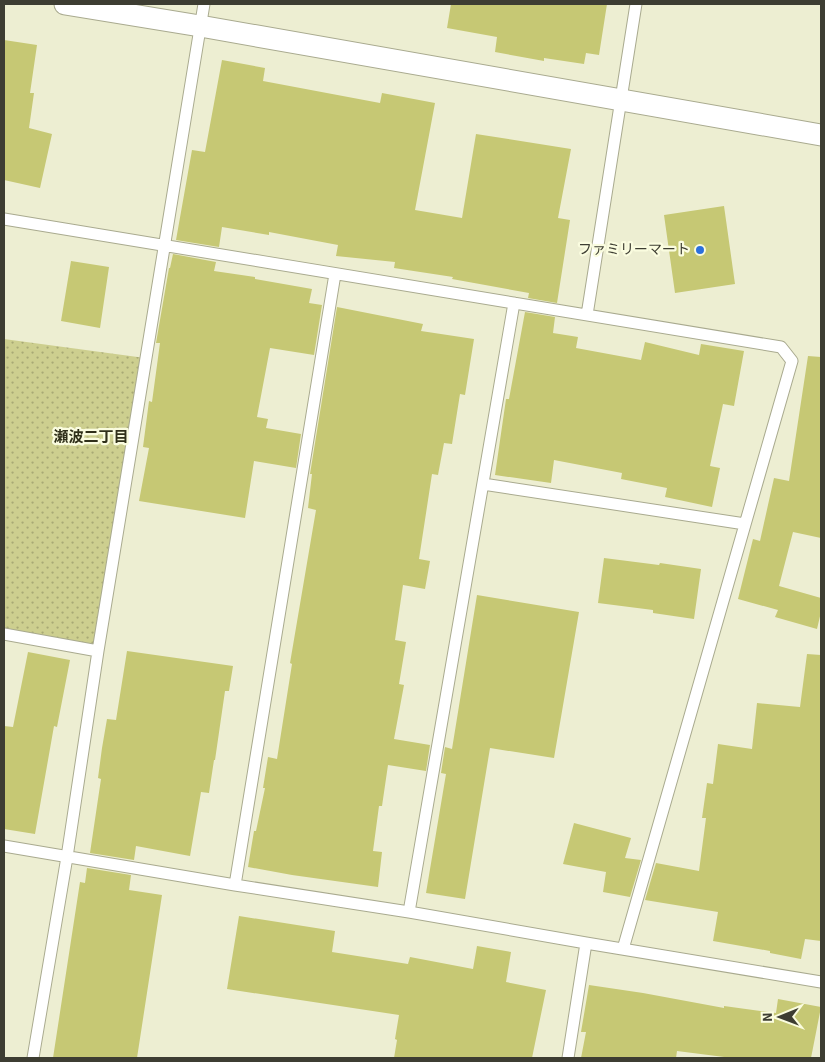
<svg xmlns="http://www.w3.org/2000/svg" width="825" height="1062" font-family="'Source Sans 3','Noto Sans JP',sans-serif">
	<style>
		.park { fill: url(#park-dots) }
		.building { fill: #c6c874 }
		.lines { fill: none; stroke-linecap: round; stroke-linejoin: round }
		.service-casing { stroke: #a9aa8f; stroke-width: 13 }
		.minor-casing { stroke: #a9aa8f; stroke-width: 23 }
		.service { stroke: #fff; stroke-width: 11 }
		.minor { stroke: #fff; stroke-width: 21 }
		.poi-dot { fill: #2c70dd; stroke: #fafcdf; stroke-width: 2 }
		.labels { text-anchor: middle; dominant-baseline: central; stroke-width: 4.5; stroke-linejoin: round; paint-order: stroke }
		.poi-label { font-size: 14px; fill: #3d3d32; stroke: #fafcdf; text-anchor: end }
		.neighbourhood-label { font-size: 15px; font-weight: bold; fill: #30301a; stroke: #fafcdf }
	</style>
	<defs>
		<pattern id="park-dots" width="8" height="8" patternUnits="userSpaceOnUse" patternTransform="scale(1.25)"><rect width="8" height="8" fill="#cdcf8f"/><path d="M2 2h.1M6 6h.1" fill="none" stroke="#a8a975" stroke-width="1.8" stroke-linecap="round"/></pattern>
	</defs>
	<rect width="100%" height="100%" fill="#edeed2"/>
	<path class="park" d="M 4,339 L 145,358 L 98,651 L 4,634 Z"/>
	<path class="building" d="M 451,4 L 607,4 L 599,55 L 586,53 L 584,64 L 544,58 L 544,61 L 495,52 L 497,37 L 447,28 Z
		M 4,40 L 37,45 L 30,93 L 34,93 L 29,128 L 52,134 L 40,188 L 4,180 Z
		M 222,60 L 265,68 L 263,81 L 380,103 L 382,93 L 435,103 L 415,210 L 462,218 L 476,134 L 571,149 L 558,218 L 570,220 L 557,303 L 528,298 L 529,293 L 452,279 L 453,277 L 394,268 L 395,262 L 336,256 L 338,245 L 269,232 L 269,235 L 222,227 L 219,247 L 176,240 L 192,150 L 205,152 Z
		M 724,206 L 735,284 L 675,293 L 664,215 Z
		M 173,254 L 216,262 L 214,271 L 255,277 L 255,279 L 312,289 L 309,303 L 322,305 L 314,355 L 270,348 L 257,417 L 268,419 L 266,428 L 301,434 L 296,468 L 254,461 L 245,518 L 139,501 L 149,448 L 143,447 L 149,401 L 152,402 L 160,343 L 156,343 L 169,268 L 170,268 Z
		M 71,261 L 109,267 L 100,328 L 61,321 Z
		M 337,307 L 423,324 L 421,331 L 474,339 L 465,395 L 460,394 L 452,444 L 444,443 L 438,475 L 432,474 L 419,559 L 430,561 L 425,589 L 403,585 L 395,640 L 406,642 L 399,684 L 404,685 L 394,739 L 430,745 L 426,771 L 388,765 L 382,806 L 379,806 L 373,851 L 382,852 L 378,887 L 292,875 L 248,867 L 254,831 L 256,831 L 265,788 L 263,788 L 268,757 L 277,759 L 292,664 L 290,663 L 316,510 L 308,508 L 312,474 L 310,474 Z
		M 525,312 L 555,317 L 553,333 L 578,337 L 576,348 L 641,360 L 645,342 L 699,355 L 701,344 L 744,351 L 734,406 L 723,404 L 710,466 L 720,468 L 712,507 L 665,497 L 667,488 L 621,479 L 622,473 L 554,460 L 551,483 L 495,475 L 506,399 L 509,399 Z
		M 808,356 L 821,357 L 821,538 L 793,532 L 779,586 L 821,598 L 821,612 L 817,629 L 775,617 L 778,610 L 738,599 L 753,539 L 760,541 L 774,478 L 789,481 Z
		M 604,558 L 659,565 L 660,563 L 701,569 L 694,619 L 653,613 L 653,610 L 598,603 Z
		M 477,595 L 579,612 L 554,758 L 490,748 L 465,899 L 426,893 L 446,774 L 441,773 L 445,747 L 452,749 Z
		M 127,651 L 233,666 L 229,691 L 225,691 L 215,760 L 214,760 L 209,793 L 201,792 L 190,856 L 136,846 L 134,860 L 90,853 L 101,779 L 98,778 L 102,748 L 107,719 L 116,720 Z
		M 28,652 L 70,660 L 57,727 L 54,726 L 35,834 L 4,829 L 4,726 L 13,727 Z
		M 807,654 L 821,655 L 821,941 L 805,939 L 801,959 L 770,953 L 770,951 L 713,941 L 718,912 L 645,900 L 656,863 L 699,871 L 706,818 L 702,818 L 707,783 L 713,784 L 718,744 L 752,749 L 757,703 L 800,707 Z
		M 574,823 L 631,838 L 625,858 L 641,860 L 630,897 L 603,892 L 606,872 L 563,864 Z
		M 87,868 L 131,875 L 129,890 L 162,895 L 137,1058 L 53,1058 L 80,882 L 85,883 Z
		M 239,916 L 335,931 L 332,952 L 408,964 L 410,957 L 473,969 L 477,946 L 511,952 L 506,982 L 546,990 L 532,1058 L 394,1058 L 397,1040 L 395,1039 L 399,1015 L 227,989 Z
		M 589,985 L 643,993 L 724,1008 L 724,1006 L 776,1013 L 778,999 L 821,1007 L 811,1058 L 732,1058 L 677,1051 L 676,1058 L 581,1058 L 586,1032 L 581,1032 Z"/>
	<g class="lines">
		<g class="service-casing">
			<path id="service" d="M 4,219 L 781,347 L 792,361 L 623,949
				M 587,315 L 636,4
				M 483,484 L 745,524
				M 4,634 L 98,651
				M 4,846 L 235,885 L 409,912 L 586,943 L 821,982
				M 235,885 L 335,274
				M 409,912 L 514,303
				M 33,1058 L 67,857 L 98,651 L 204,4
				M 568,1058 L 586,943"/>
		</g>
		<g class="minor-casing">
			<path id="minor" d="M 65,4 L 200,26 L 821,135"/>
		</g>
		<use href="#service" class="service"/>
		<use href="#minor" class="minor"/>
	</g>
	<circle class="poi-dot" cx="700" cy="250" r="5"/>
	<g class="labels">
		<g class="poi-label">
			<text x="690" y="250">ファミリーマート</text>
		</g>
		<g class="neighbourhood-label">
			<text x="91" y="437">瀬波二丁目</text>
		</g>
	</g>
	<rect width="825" height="1062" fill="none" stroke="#3d3d32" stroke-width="10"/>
	<g transform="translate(780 1017) rotate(269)" stroke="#fafcdf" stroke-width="4" paint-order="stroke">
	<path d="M0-4L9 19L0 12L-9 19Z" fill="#3d3d32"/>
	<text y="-8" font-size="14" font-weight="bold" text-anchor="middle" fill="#3d3d32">N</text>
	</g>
</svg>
